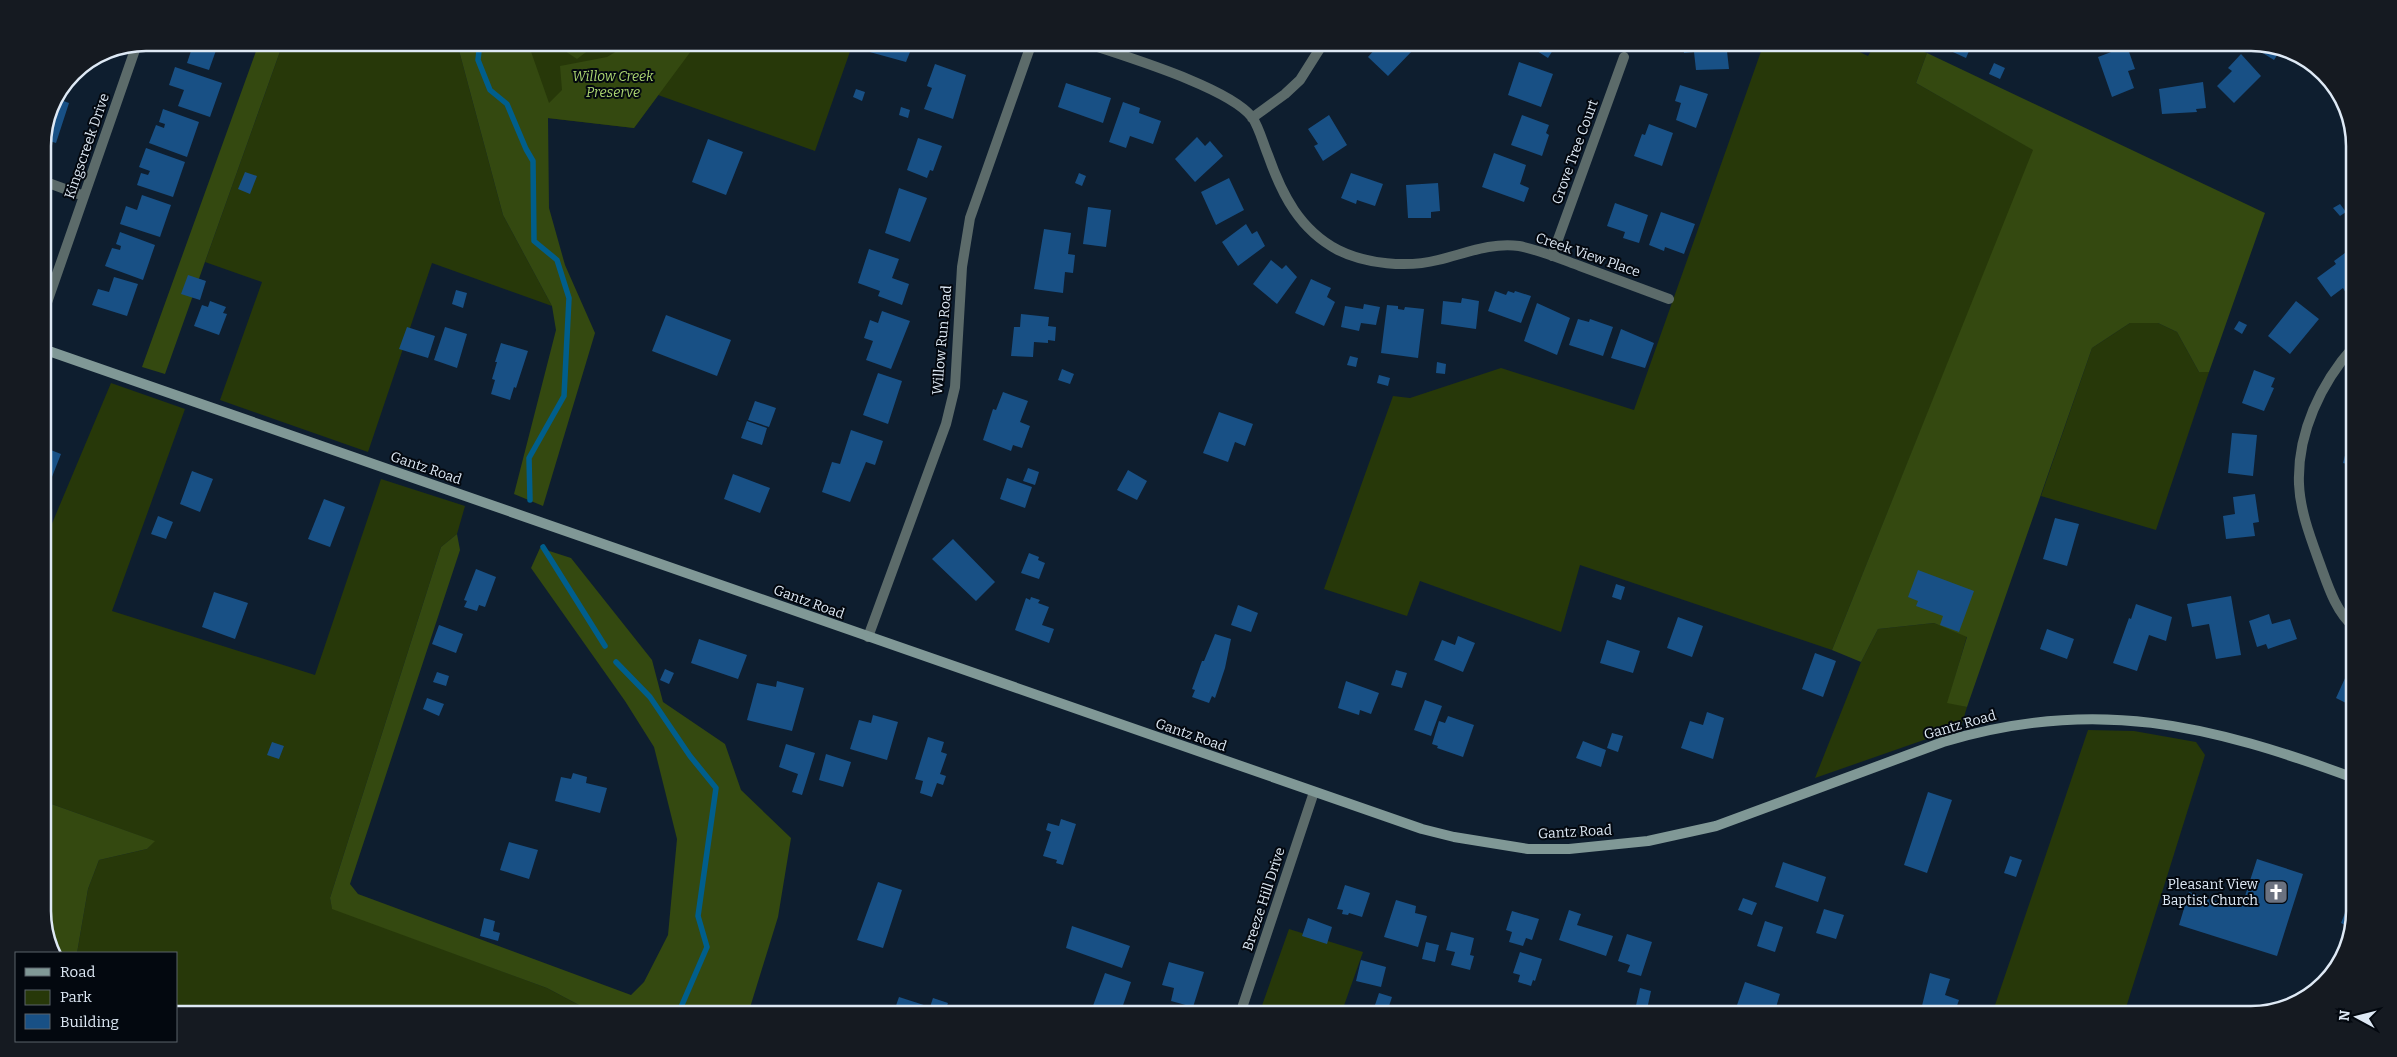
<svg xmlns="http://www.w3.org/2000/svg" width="2397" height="1057" font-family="Bitter,serif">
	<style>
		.green { fill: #273809 }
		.forest { fill: #344910 }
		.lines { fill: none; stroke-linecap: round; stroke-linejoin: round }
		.stream { stroke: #005e8c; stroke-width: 5.5 }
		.building { fill: #185085 }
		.minor { stroke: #5c6b6a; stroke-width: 10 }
		.secondary { stroke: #809896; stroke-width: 10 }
		.labels { text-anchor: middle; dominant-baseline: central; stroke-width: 4; stroke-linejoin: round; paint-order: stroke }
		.park-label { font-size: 14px; font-style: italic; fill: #abd471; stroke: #03080f }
		.street-label { font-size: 14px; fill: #dee9f5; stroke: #03080f }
		.poi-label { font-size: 14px; fill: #dee9f5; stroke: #03080f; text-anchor: end }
		.rim { fill: none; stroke: #dee9f5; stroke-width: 2.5 }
	</style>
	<rect width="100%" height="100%" fill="#0e1e2f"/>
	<path class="green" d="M 283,43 L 457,43 L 503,215 L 552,306 L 432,263 L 368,452 L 220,400 L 262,282 L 205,262 Z
		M 467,43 L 853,43 L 815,151 L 658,95 L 634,128 L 485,111 Z
		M 1764,43 L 1841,43 L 1868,56 L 1876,43 L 1901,43 L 1927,53 L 1916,83 L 2034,150 L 1832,650 L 1580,565 L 1561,632 L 1420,581 L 1407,616 L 1324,589 L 1393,396 L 1410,398 L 1501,368 L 1634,410 Z
		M 2130,323 L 2158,323 L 2177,332 L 2199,372 L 2209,372 L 2156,530 L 2041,496 L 2092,348 Z
		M 111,383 L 185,409 L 112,611 L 315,675 L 381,479 L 465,506 L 457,534 L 441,547 L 330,898 L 332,908 L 547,988 L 596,1014 L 176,1014 L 176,953 L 77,953 L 88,889 L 99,860 L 147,849 L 154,841 L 43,801 L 43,545 Z
		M 1934,623 L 1967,636 L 1948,702 L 1967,707 L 1961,727 L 1815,778 L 1861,662 L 1878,629 Z
		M 2088,730 L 2134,731 L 2196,742 L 2205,755 L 2124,1014 L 1992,1014 Z
		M 1289,929 L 1363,952 L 1341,1014 L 1259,1014 Z"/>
	<path class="forest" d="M 259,43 L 283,43 L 165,374 L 142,367 Z
		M 457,43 L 528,43 L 549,103 L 562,90 L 560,66 L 607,57 L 630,43 L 697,43 L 634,128 L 548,118 L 549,208 L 565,265 L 595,333 L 543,506 L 514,494 L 556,330 L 552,306 L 503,215 Z
		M 553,43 L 598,43 L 577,59 Z
		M 1927,53 L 2265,213 L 2209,372 L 2199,372 L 2177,332 L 2158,323 L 2130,323 L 2092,348 L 1967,707 L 1947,703 L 1967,637 L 1934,623 L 1878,629 L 1861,662 L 1832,650 L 2033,150 L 1916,83 Z
		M 457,534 L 460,550 L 350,884 L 358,894 L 631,995 L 644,982 L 668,935 L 677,839 L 654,747 L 625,701 L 531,568 L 540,548 L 571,558 L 652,660 L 663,702 L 725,744 L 741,790 L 791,838 L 778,917 L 748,1014 L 596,1014 L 547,988 L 332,909 L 330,898 L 441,547 Z
		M 43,801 L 155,841 L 147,849 L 99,860 L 88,889 L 77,953 L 56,953 L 43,917 L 43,825 L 45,813 L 43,812 Z"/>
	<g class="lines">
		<path class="stream" d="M 480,42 L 478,60 L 490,90 L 507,104 L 526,149 L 533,161 L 534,241 L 557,260 L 569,298 L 564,396 L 529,458 L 530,500
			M 543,547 L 605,646
			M 616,662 L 650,697 L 690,756 L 716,788 L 698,916 L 707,947 L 678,1014"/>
	</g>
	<path class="building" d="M 184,42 L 219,42 L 209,70 L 187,63 L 192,48 L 183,45 Z
		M 869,42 L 914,42 L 906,62 L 866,51 Z
		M 1374,42 L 1405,42 L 1413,50 L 1388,76 L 1368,57 L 1375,49 L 1371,46 Z
		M 1523,42 L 1558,42 L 1548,58 Z
		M 1683,42 L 1726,42 L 1729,69 L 1696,70 L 1694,52 L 1684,53 Z
		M 1931,42 L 1970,42 L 1972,44 L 1966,58 Z
		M 2255,43 L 2281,49 L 2274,60 L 2253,47 Z
		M 2127,46 L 2135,69 L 2128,71 L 2134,88 L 2112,97 L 2098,57 Z
		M 2241,54 L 2261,76 L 2234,103 L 2217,86 L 2232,71 L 2228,68 Z
		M 1519,62 L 1553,74 L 1541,107 L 1508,95 Z
		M 1994,63 L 2005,68 L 2000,79 L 1989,74 Z
		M 935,64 L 966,75 L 953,119 L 924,109 L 932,88 L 927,86 Z
		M 175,67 L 222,83 L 210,117 L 178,106 L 184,90 L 169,85 Z
		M 2203,82 L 2206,108 L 2196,109 L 2197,112 L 2162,114 L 2159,89 Z
		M 1066,83 L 1111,98 L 1103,123 L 1058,107 Z
		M 1680,85 L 1708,94 L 1696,128 L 1676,120 L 1681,103 L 1675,101 Z
		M 856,89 L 865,92 L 862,101 L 853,97 Z
		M 55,98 L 69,103 L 56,143 L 43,139 Z
		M 1123,102 L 1140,108 L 1139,113 L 1161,121 L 1153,144 L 1130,136 L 1126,148 L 1109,142 Z
		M 901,107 L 910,110 L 908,118 L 899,115 Z
		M 163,109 L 199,122 L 187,157 L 149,143 L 156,125 L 164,128 L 165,124 L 159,122 Z
		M 1329,115 L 1347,145 L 1323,161 L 1314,146 L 1318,144 L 1308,129 Z
		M 1522,115 L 1549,125 L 1546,133 L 1549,135 L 1542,156 L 1511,145 Z
		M 1649,124 L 1673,133 L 1662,166 L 1634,156 L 1642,134 L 1645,135 Z
		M 1197,137 L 1205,146 L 1210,141 L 1223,156 L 1195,182 L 1175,159 Z
		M 918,138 L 942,146 L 933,171 L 930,170 L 927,178 L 907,170 Z
		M 708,139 L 743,152 L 726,195 L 692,182 Z
		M 146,148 L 185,162 L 173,197 L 137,185 L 141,173 L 148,175 L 150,171 L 139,167 Z
		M 1494,153 L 1526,165 L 1520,184 L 1529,188 L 1524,202 L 1482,187 Z
		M 245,172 L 257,176 L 250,194 L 238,189 Z
		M 1079,173 L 1086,176 L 1082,186 L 1075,183 Z
		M 1351,173 L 1383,184 L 1375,206 L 1357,200 L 1356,204 L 1341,198 Z
		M 1229,178 L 1244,210 L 1216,225 L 1201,192 Z
		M 1438,183 L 1440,211 L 1431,212 L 1431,218 L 1408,218 L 1406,185 Z
		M 899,188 L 927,198 L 910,242 L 885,233 Z
		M 142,195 L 171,205 L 160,237 L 120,224 L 126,206 L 137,210 Z
		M 1615,203 L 1648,215 L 1639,243 L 1623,238 L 1625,232 L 1607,226 Z
		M 2340,204 L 2346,212 L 2340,216 L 2333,208 Z
		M 1088,207 L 1111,210 L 1106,247 L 1083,244 Z
		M 1661,212 L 1695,224 L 1684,254 L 1665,247 L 1664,251 L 1649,245 Z
		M 1246,224 L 1252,234 L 1257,231 L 1265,246 L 1238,266 L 1222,242 Z
		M 1044,229 L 1071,233 L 1068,254 L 1075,255 L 1073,273 L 1065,272 L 1063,293 L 1034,289 Z
		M 120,232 L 155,245 L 143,280 L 105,266 L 112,248 L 120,250 L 121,246 L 116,244 Z
		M 869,249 L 899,259 L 892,278 L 909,284 L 902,305 L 878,296 L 880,291 L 858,283 Z
		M 2349,250 L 2354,257 L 2354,287 L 2346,293 L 2343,288 L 2331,297 L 2317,278 L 2336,264 L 2334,261 Z
		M 1271,260 L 1282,269 L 1286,265 L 1297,277 L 1277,304 L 1253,284 Z
		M 188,275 L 206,281 L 200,300 L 181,294 Z
		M 114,277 L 138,284 L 127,316 L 92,305 L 98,289 L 109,292 Z
		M 1311,279 L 1331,288 L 1327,297 L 1335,302 L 1324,326 L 1295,313 Z
		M 456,290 L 467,293 L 463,308 L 452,304 Z
		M 1495,291 L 1506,295 L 1508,291 L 1514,293 L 1515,291 L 1531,296 L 1521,323 L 1488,311 Z
		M 1462,298 L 1479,301 L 1476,329 L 1441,324 L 1443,301 L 1461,303 Z
		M 210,301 L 226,307 L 223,313 L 227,314 L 219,335 L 194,326 L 202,305 L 208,307 Z
		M 2296,301 L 2319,319 L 2290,354 L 2268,336 Z
		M 1537,303 L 1570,318 L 1557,355 L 1524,341 Z
		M 1364,304 L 1380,307 L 1376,325 L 1361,323 L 1359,331 L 1341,327 L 1345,306 L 1363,309 Z
		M 1387,305 L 1398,306 L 1398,309 L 1404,310 L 1405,307 L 1424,309 L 1418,358 L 1381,353 Z
		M 882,311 L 910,321 L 891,369 L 866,360 L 873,341 L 864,338 L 870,320 L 878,323 Z
		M 1021,314 L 1049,317 L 1048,326 L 1056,327 L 1055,341 L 1048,340 L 1048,343 L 1034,342 L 1033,357 L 1011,356 L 1014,327 L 1020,327 Z
		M 666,315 L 731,340 L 717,376 L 652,351 Z
		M 1578,319 L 1589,322 L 1590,319 L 1613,327 L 1603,356 L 1569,345 Z
		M 2239,321 L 2247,325 L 2242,334 L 2234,329 Z
		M 407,327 L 435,336 L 428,358 L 399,349 Z
		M 445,327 L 467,334 L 457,368 L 434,360 Z
		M 1621,329 L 1654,343 L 1645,368 L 1611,358 Z
		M 501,343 L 528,351 L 516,388 L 514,387 L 510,400 L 491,394 L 495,380 L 492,379 L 497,362 L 495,362 Z
		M 1350,356 L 1358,358 L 1356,367 L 1347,365 Z
		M 1437,362 L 1446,364 L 1445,374 L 1436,373 Z
		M 1062,369 L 1074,374 L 1070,384 L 1058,380 Z
		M 2254,370 L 2275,378 L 2271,387 L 2274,388 L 2264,411 L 2242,403 Z
		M 878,373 L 902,381 L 888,424 L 863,415 Z
		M 1379,375 L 1390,378 L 1388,386 L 1377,383 Z
		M 1003,392 L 1028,401 L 1020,422 L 1030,426 L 1022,448 L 1013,445 L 1011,451 L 983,440 L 993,409 L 996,410 Z
		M 755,401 L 776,408 L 769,427 L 748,420 Z
		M 1219,412 L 1253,424 L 1245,446 L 1235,442 L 1228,462 L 1203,453 Z
		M 747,421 L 767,428 L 762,445 L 741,438 Z
		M 851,430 L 883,441 L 875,465 L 866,462 L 850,502 L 822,492 L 832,462 L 840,464 Z
		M 2232,433 L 2257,435 L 2253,476 L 2228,473 Z
		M 2354,437 L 2354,466 L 2343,463 L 2348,444 L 2351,445 Z
		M 43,447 L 61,454 L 50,482 L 43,479 Z
		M 1028,468 L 1039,472 L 1035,485 L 1023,481 Z
		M 1128,470 L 1147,481 L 1137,500 L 1117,490 Z
		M 192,471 L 213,479 L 200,512 L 180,504 Z
		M 733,474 L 770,488 L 760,513 L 724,499 Z
		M 1007,478 L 1032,487 L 1025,508 L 1000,499 Z
		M 2255,494 L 2259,522 L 2253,523 L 2255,536 L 2226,539 L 2223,516 L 2235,514 L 2233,497 Z
		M 324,499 L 345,507 L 330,547 L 308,539 Z
		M 158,516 L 173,522 L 166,539 L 151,534 Z
		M 2055,518 L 2079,524 L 2067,566 L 2043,559 Z
		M 953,539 L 995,582 L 976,601 L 932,559 Z
		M 1029,553 L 1039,557 L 1038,560 L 1045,563 L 1039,579 L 1021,573 Z
		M 476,569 L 496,577 L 485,607 L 479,605 L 477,611 L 464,607 L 467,601 L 464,600 Z
		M 1918,570 L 1974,591 L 1959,632 L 1940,625 L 1943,616 L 1916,606 L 1918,601 L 1908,597 Z
		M 1616,584 L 1625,587 L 1621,600 L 1612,597 Z
		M 214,592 L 248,603 L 235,639 L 202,627 Z
		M 2231,596 L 2241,655 L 2216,659 L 2209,624 L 2192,627 L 2187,604 Z
		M 1031,597 L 1040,600 L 1038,603 L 1049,607 L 1042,625 L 1054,629 L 1049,643 L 1015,630 L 1026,598 L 1030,600 Z
		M 2136,604 L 2172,617 L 2166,641 L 2149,635 L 2137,671 L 2113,663 L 2129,618 L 2131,619 Z
		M 1238,605 L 1258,613 L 1251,632 L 1231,625 Z
		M 2269,614 L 2272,624 L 2290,619 L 2297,639 L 2268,649 L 2266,644 L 2257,647 L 2249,621 Z
		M 1678,617 L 1703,626 L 1692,657 L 1667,648 Z
		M 439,625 L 463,634 L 456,653 L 432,644 Z
		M 2047,629 L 2074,639 L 2067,659 L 2040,649 Z
		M 1215,634 L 1231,639 L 1225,668 L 1215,698 L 1212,696 L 1209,703 L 1192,697 L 1195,690 L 1192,689 L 1202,661 L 1204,661 Z
		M 1458,636 L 1475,643 L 1463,672 L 1434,660 L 1442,640 L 1455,645 Z
		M 699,639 L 747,655 L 738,679 L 691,663 Z
		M 1607,640 L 1640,651 L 1633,673 L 1600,663 Z
		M 1815,653 L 1836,661 L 1823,697 L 1802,689 Z
		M 665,669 L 674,673 L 669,684 L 660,680 Z
		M 1396,670 L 1407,673 L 1402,688 L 1391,685 Z
		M 437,672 L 449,676 L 446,686 L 433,682 Z
		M 2346,676 L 2354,679 L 2354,707 L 2336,698 Z
		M 777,681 L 804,688 L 792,731 L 747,720 L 757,683 L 776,687 Z
		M 1346,681 L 1379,693 L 1371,714 L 1360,710 L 1359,715 L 1338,708 Z
		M 427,698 L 444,704 L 439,716 L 423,709 Z
		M 1425,700 L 1442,706 L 1431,736 L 1414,730 Z
		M 1707,712 L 1724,718 L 1713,759 L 1681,748 L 1690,721 L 1703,725 Z
		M 873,715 L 898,722 L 887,760 L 850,749 L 859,720 L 871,723 Z
		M 1448,716 L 1474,725 L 1463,757 L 1437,748 L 1438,746 L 1432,744 L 1439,721 L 1445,723 Z
		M 1612,733 L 1623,736 L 1618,752 L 1607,748 Z
		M 928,737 L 944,742 L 941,752 L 947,754 L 940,774 L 946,776 L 943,785 L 937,783 L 932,797 L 920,793 L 923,781 L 915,779 Z
		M 1583,741 L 1606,750 L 1601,767 L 1576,758 Z
		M 272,742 L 284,746 L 279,759 L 267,755 Z
		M 786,744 L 815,753 L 802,795 L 792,792 L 798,774 L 779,767 Z
		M 826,754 L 851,762 L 843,787 L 819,780 Z
		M 573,773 L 587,777 L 586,783 L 607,788 L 600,813 L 555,801 L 561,777 L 571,779 Z
		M 1928,792 L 1952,800 L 1927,873 L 1904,865 Z
		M 1061,819 L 1076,824 L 1063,865 L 1056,863 L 1057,860 L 1043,856 L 1051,832 L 1046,830 L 1048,823 L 1059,826 Z
		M 509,842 L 538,850 L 529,879 L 500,870 Z
		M 2010,856 L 2022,860 L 2016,877 L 2004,873 Z
		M 2257,859 L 2303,874 L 2277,956 L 2179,925 L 2189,892 L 2234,907 L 2237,897 L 2244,899 Z
		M 1783,862 L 1826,877 L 1818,902 L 1775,887 Z
		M 878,882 L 902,890 L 883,948 L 857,940 Z
		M 1345,885 L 1370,893 L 1362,917 L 1349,913 L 1348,915 L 1342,914 L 1343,910 L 1337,909 Z
		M 1743,898 L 1757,903 L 1752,915 L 1738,910 Z
		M 1396,900 L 1416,906 L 1415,913 L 1427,916 L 1418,947 L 1384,937 Z
		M 2349,903 L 2354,906 L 2351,928 L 2341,923 Z
		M 1824,909 L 1844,915 L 1836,939 L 1816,933 Z
		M 1569,910 L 1581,914 L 1577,925 L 1613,936 L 1606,956 L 1559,940 Z
		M 1512,911 L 1539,919 L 1532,940 L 1526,938 L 1523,946 L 1509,942 L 1512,932 L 1506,930 Z
		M 484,918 L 495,921 L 493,931 L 500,933 L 498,941 L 480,936 Z
		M 1308,918 L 1332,927 L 1327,944 L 1302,936 Z
		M 1765,921 L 1783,927 L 1775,952 L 1757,946 Z
		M 1072,926 L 1130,946 L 1122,968 L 1066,948 Z
		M 1451,932 L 1474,938 L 1470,955 L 1474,956 L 1470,970 L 1451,965 L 1455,952 L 1446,950 Z
		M 1627,934 L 1652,942 L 1641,976 L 1627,972 L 1630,965 L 1618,961 Z
		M 1426,942 L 1439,945 L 1435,962 L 1422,959 Z
		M 1520,952 L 1542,959 L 1535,981 L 1533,980 L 1531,986 L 1518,982 L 1520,975 L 1513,973 Z
		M 1361,960 L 1386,967 L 1381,987 L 1356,981 Z
		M 1169,962 L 1204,972 L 1193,1007 L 1171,1001 L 1174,988 L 1162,985 Z
		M 1105,973 L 1131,982 L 1120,1014 L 1090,1014 Z
		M 1930,973 L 1950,979 L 1945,995 L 1959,1000 L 1954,1014 L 1920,1014 Z
		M 1745,982 L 1780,994 L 1774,1014 L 1756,1014 L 1736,1008 Z
		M 1640,988 L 1651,991 L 1646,1014 L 1634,1014 Z
		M 1379,993 L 1392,997 L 1388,1009 L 1375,1005 Z
		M 899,997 L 930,1007 L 933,998 L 948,1003 L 944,1014 L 893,1014 Z"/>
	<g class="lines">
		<path class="minor" d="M 1083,42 C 1123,56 1227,86 1252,117 C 1259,127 1263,143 1268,155 C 1282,195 1300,230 1338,250 C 1366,264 1407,268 1438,260 C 1464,254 1491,242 1519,246 C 1540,250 1561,259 1580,266 C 1610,277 1639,288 1669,299
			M 1252,118 L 1285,94 L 1300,80 L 1324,42
			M 43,181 L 84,196
			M 1552,256 L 1624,57
			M 43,314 L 137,44
			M 2354,346 C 2321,383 2297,433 2299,484 C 2300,511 2311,539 2320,564 C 2328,586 2336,612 2354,627
			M 868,637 L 946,424 L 955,387 L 962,267 L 970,218 L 1032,42
			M 1240,1014 L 1314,792"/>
		<path class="secondary" d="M 43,349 L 1422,829 L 1454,837 L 1528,849 L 1569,849 L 1648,841 L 1716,826 L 1943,742 C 2095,696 2210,725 2354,778"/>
	</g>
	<defs>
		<g id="church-square" transform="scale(1.25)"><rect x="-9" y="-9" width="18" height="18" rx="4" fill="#6b7280" stroke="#03080f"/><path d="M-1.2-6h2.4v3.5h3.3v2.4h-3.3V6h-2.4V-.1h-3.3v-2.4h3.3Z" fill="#fff"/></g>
	</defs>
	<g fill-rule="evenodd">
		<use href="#church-square" x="2276" y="892"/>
	</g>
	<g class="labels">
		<g class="park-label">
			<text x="613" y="76">Willow Creek<tspan x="613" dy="16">Preserve</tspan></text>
		</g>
		<g class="street-label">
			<text transform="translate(87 146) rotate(-71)">Kingscreek Drive</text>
			<text transform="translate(1575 152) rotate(-70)">Grove Tree Court</text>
			<text transform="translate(1588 255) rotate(19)">Creek View Place</text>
			<text transform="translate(942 340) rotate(-85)">Willow Run Road</text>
			<text transform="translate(426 468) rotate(19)">Gantz Road</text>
			<text transform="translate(809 602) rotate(20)">Gantz Road</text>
			<text transform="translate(1960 725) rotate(-16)">Gantz Road</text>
			<text transform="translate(1191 735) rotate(19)">Gantz Road</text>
			<text transform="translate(1575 832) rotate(-3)">Gantz Road</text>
			<text transform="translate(1264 899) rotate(-72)">Breeze Hill Drive</text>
		</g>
		<g class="poi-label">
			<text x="2258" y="884">Pleasant View<tspan x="2258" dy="16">Baptist Church</tspan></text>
		</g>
	</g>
	<path d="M0 0H2397V1057H0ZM146 51H2251A95 95 0 0 1 2346 146V911A95 95 0 0 1 2251 1006H146A95 95 0 0 1 51 911V146A95 95 0 0 1 146 51Z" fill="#151a21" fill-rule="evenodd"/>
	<path class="rim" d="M146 51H2251A95 95 0 0 1 2346 146V911A95 95 0 0 1 2251 1006H146A95 95 0 0 1 51 911V146A95 95 0 0 1 146 51Z"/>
	<rect x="15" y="952" width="162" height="90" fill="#03080f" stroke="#5b626b"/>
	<rect x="25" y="968" width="25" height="8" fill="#809896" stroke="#5b626b"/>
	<text x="60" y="977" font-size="15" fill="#dee9f5">Road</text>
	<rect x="25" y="990" width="25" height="15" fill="#273809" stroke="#5b626b"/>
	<text x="60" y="1002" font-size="15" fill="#dee9f5">Park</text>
	<rect x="25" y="1014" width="25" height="15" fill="#185085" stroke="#5b626b"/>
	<text x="60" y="1027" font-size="15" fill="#dee9f5">Building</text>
	<g transform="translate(2357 1017) rotate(277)" stroke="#03080f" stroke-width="4" paint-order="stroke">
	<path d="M0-4L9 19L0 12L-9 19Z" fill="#dee9f5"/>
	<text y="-8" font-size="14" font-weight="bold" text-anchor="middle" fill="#dee9f5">N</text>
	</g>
</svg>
